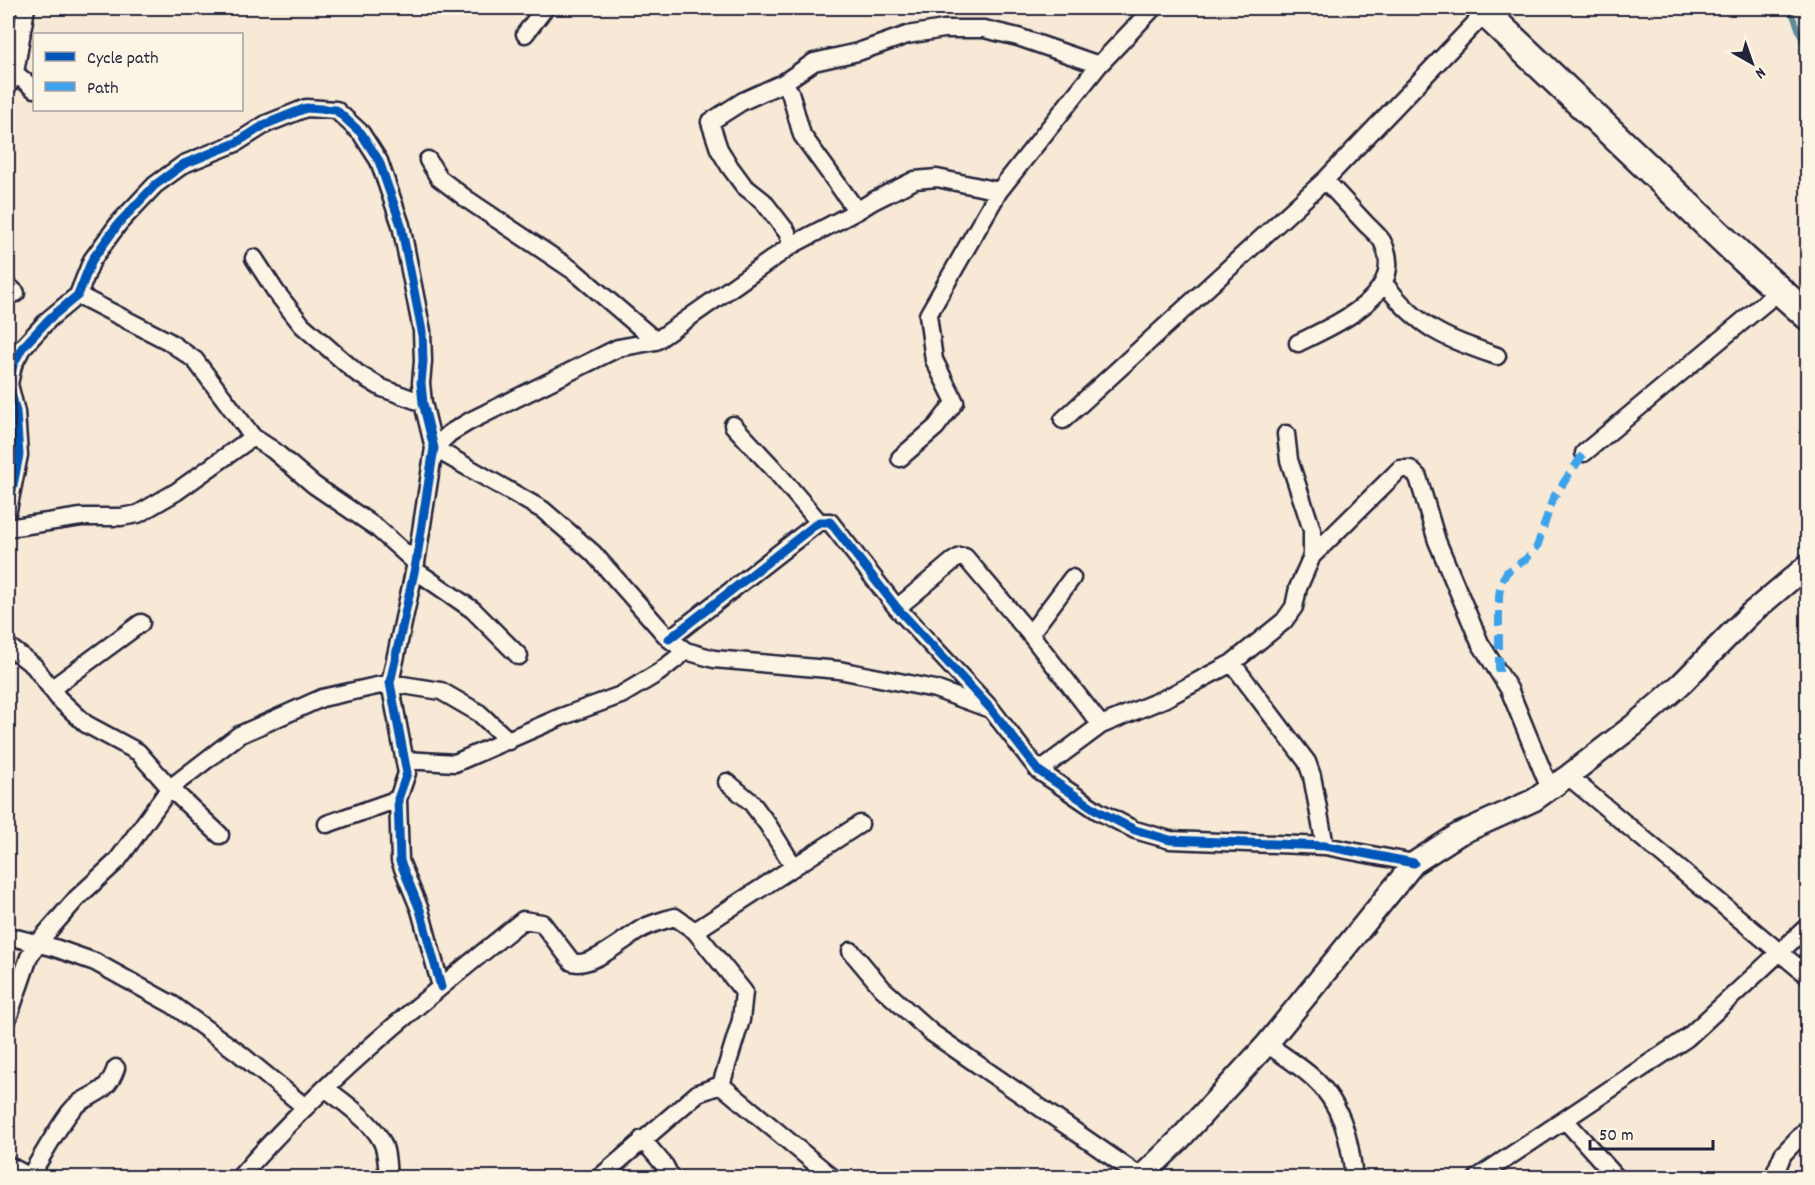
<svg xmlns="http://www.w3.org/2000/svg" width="1815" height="1185" font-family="Dekko,sans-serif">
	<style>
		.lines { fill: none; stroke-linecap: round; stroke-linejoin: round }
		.stream { stroke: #5b8a9d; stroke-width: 5 }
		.minor-casing { stroke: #22223b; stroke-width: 21 }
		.tertiary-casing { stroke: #22223b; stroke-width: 26 }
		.primary-casing { stroke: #22223b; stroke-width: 32 }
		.minor { stroke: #fcf5e5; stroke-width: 16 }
		.tertiary { stroke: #fcf5e5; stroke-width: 21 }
		.primary { stroke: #fcf5e5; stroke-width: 27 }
		.quiet { stroke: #3ea2ec; stroke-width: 8; stroke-dasharray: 15 8; stroke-linecap: butt }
		.cycleway-casing { stroke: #fcf5e5; stroke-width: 13 }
		.cycleway { stroke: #0057b8; stroke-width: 9 }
	</style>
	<rect width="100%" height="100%" fill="#f7e9d5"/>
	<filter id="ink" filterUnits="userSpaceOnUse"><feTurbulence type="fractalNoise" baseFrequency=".0167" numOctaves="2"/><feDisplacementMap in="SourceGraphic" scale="12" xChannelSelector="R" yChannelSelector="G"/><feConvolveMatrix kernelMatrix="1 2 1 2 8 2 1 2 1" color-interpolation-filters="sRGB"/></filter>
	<g filter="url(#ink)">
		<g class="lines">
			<path class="stream" d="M 1790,8 L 1808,56"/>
			<g class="minor-casing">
				<path id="minor" d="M 525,34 L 545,8
					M 15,73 L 34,89
					M 783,83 L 790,92 L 802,135 L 857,211
					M 8,86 L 15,73 L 26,8
					M 428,160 L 439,178 L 468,200 L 574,271 L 656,341
					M 792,245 L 787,232 L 763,201 L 744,186 L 730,167 L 719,149 L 710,122 L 743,101 L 783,83 L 814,62 L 858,52 L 907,35 L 944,29 L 984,29 L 1018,37 L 1099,65
					M 254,258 L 276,292 L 302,325 L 357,373 L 382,388 L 423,403
					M 1384,283 C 1419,329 1445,338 1497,356
					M 8,286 L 16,293
					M 78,295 L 168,341 L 195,360 L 253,437 L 273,450 L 314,485 L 377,528 L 416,563
					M 1298,343 C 1334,325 1410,294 1382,241 C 1378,235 1371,229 1366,224 C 1352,209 1338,194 1325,180
					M 1063,420 L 1325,180 L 1485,13
					M 733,425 L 773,468 L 819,522
					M 434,448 L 450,433 L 470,421 L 618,348 L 656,341 L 792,245 L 857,211 L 873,201 L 915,180 L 937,178 L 999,191
					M 434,448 L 543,510 L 593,553 L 669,639 L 686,651 L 714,659 L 839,670 L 935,689 L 987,708
					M 1584,453 L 1779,291
					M 900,458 L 936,427 L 955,402 L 934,360 L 928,315 L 999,191 L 1099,65 L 1153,8
					M 8,510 L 19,455 L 16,412 L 9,384 L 13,365 L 22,348 L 49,319 L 78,295 L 92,260 L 119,223 L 155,185 L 184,164 L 236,143 L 266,124 L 306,108 L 336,110 L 361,133 L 379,161 L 401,225 L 422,331 L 423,361 L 421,383 L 423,403 L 434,448 L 416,563 L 390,683 L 407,773 L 398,799 L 400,861 L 420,910 L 441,987
					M 8,528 L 81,517 L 121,517 L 138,514 L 176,492 L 253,437
					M 1312,556 L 1400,469 L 1410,469 L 1418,477 L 1437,541 L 1480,643 L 1509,689 L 1550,789
					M 415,570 L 473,610 L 519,656
					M 897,608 L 953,561 L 960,557 L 965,557 L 1030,634 L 1072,578
					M 1030,634 L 1101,725
					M 669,639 L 819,522 L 830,522 L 897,608 L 991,709 L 1039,771 L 1098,811 L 1135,830 L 1170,840 L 1325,846 L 1414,863
					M 8,646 L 34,666 L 59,699 L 86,724 L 138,752 L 170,788 L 220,835
					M 1232,663 L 1307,762 L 1312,776 L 1325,846
					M 51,689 L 141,623
					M 405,760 L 455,763 L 561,717 L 621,695 L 658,673 L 686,651
					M 1039,771 L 1101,725 L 1166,698 L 1232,663 L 1284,621 L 1294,607 L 1298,588 L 1312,556 L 1312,530 L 1289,460 L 1286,434
					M 1568,776 L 1808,976
					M 727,782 L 751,802 L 768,825 L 794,867
					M 327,824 L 398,799
					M 695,931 L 744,992 L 741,1020 L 721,1085
					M 8,936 L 55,948 L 95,962 L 173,1005 L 239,1053 L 305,1107
					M 851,951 L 882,988 L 932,1033 L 1141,1177
					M 8,1018 L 29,957 L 43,937 L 77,898 L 117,861 L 170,788 L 239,735 L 322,698 L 390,683 L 441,691 L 479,713 L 509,741
					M 1267,1044 C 1282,1055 1299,1065 1312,1077 C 1342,1103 1350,1140 1354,1178
					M 721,1085 L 833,1178
					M 325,1088 C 341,1100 372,1122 381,1140 C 387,1150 387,1166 388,1178
					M 1565,1120 L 1617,1178
					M 642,1139 L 665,1166 L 671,1178
					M 8,1165 L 32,1178
					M 30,1176 C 43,1155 55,1132 70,1112 C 85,1092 106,1099 116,1068
					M 239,1178 C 322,1081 424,1000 523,920 L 542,923 L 572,962 C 591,969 625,938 643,928 C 653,923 664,920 675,917 L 695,931 L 860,824
					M 599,1178 L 698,1093 L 721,1085
					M 1477,1178 L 1687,1038 L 1808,926
					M 1773,1178 L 1783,1154 L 1808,1128"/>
			</g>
			<g class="tertiary-casing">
				<path id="tertiary" d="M 1140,1178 L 1178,1141 L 1267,1044 L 1414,863 L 1459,834 L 1534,800 L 1568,776 L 1634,725 L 1681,684 L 1750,614 L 1808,565"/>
			</g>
			<g class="primary-casing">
				<path id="primary" d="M 1480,8 L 1744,259 L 1808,316"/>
			</g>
			<use href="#minor" class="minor"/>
			<use href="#tertiary" class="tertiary"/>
			<use href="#primary" class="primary"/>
			<path class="quiet" d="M 1499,672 L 1499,596 L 1501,582 L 1507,572 L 1526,559 L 1537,547 L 1553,498 L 1584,453"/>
			<g class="cycleway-casing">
				<path id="cycleway" d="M 8,510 L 19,455 L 16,412 L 9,384 L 13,365 L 22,348 L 49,319 L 78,295 L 92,260 L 119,223 L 155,185 L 184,164 L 236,143 L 266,124 L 306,108 L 336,110 L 361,133 L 379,161 L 401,225 L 422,331 L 423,361 L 421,383 L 423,403 L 434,448 L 416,563 L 390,683 L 407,773 L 398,799 L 400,861 L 420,910 L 441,987
					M 669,639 L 819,522 L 830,522 L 897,608 L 991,709 L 1039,771 L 1098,811 L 1135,830 L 1170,840 L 1325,846 L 1414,863"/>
			</g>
			<use href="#cycleway" class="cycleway"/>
		</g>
	</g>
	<rect width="1815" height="1185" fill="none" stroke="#fcf5e5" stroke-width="30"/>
	<rect x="15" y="15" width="1785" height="1155" fill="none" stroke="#22223b" stroke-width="2" filter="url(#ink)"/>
	<rect x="33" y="33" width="210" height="78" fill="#fcf5e5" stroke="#a5a1a1" stroke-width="1.5"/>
	<rect x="45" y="52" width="30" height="9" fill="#0057b8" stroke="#a5a1a1" stroke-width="1.5"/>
	<text x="87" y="63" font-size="18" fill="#22223b">Cycle path</text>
	<rect x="45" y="82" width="30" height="9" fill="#3ea2ec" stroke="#a5a1a1" stroke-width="1.5"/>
	<text x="87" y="93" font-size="18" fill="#22223b">Path</text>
	<g transform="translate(1752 63) rotate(140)" stroke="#fcf5e5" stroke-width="4.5" paint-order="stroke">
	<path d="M0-4.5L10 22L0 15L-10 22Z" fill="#22223b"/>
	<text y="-9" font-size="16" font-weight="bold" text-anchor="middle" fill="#22223b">N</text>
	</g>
	<path d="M1590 1140v9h123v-9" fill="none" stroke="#22223b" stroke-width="3"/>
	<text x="1599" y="1140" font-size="18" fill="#22223b" stroke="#fcf5e5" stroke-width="4.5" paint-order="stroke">50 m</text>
</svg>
